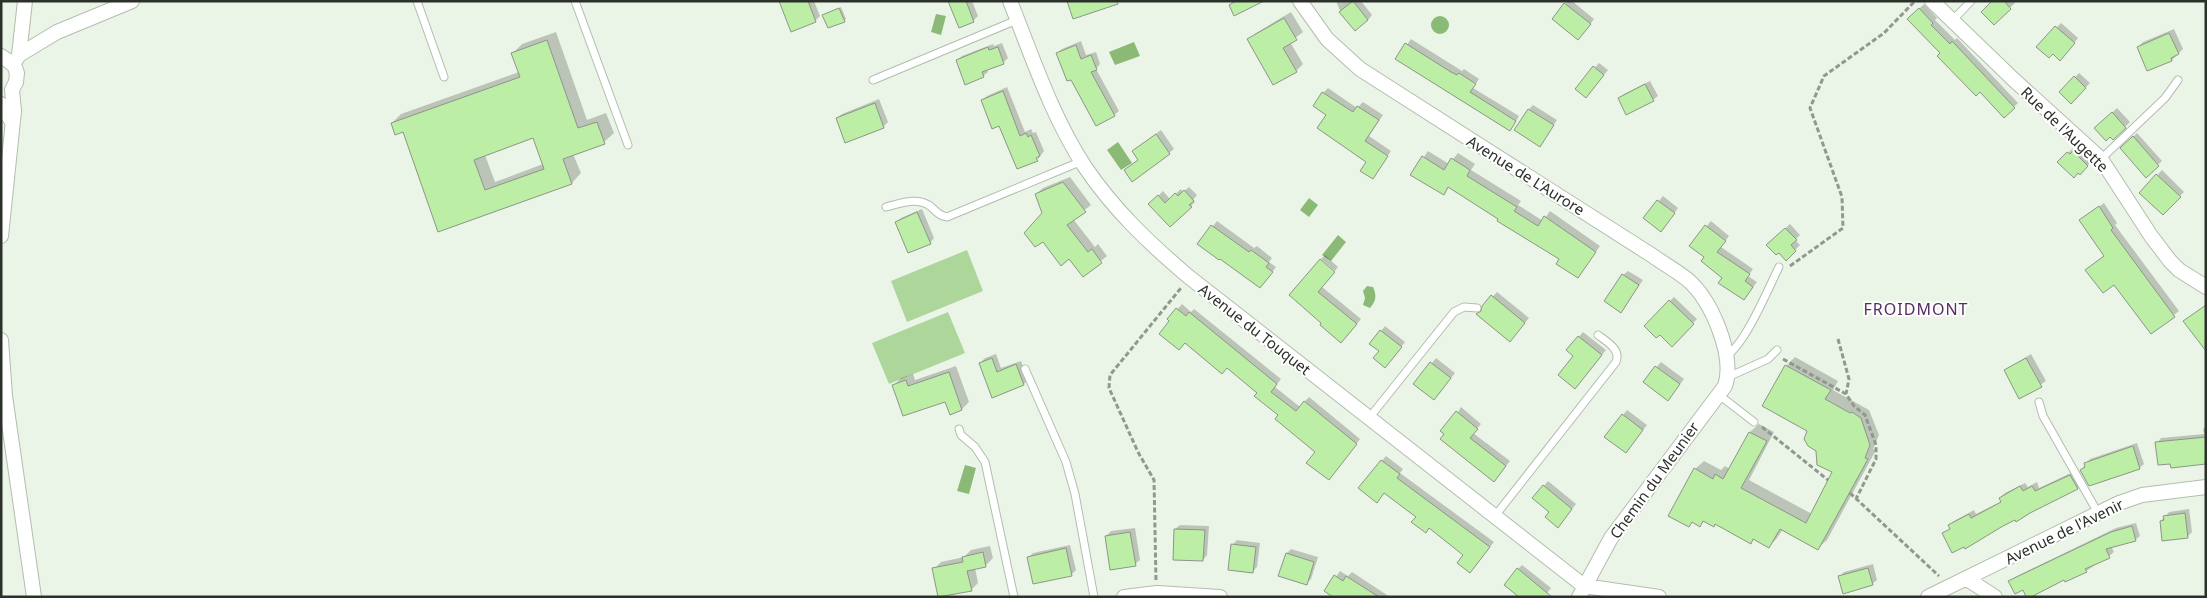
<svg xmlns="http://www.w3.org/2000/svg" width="2207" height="598" font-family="'Noto Sans',sans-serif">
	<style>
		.green { fill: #add69b }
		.water { fill: #8aba75 }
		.shadow { fill: #0003; fill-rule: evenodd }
		.building { fill: #bceea6; stroke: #8c9689; fill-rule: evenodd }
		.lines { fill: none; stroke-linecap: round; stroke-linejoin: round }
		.service-casing { stroke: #b3bdaf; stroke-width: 9 }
		.minor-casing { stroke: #b3bdaf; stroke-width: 16 }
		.path { stroke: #91988f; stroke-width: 3; stroke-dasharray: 5 2.5; stroke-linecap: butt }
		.service { stroke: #fff; stroke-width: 7 }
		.minor { stroke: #fff; stroke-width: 14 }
		.labels { text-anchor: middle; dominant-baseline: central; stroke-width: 4; stroke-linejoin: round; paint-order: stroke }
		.street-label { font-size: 15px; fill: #2c302b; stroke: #fff }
		.neighbourhood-label { font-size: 16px; letter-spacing: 1px; fill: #552d63; stroke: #fff }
	</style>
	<rect width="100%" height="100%" fill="#ebf5e7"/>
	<path class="green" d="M 967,250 L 983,291 L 907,322 L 891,281 Z
		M 948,312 L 965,353 L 889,384 L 872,343 Z"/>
	<path class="water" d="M 936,14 L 946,16 L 941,35 L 931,32 Z
		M1431 25a9 9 0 1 1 18 0a9 9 0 1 1-18 0Z
		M 1134,42 L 1140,56 L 1115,65 L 1109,52 Z
		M 1118,142 L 1132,163 L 1121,170 L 1107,150 Z
		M 1309,198 L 1318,205 L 1309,217 L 1300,210 Z
		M 1338,235 L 1346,242 L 1331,261 L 1322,255 Z
		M 1367,286 L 1373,287 C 1377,296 1376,301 1370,308 L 1363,305 L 1365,298 L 1363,291 Z
		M 965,465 L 976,468 L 969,494 L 957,491 Z"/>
	<path class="shadow" d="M 780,1 L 814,1 L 820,16 L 816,20 L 792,30 Z
		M 949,1 L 972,1 L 978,16 L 973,21 Z
		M 1336,1 L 1361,1 L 1372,15 L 1368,20 L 1341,13 Z
		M 1568,1 L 1572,1 L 1594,19 L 1583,34 L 1565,4 Z
		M 1994,1 L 2013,1 L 2015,3 L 1994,23 Z
		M 1924,4 L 1937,18 L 1935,20 L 1955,40 L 1957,38 L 2018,103 L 2014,107 L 1942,53 L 1909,19 Z
		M 841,7 L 846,19 L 844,21 L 824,15 Z
		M 1291,12 L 1303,32 L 1290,42 L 1303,64 L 1296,71 L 1274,84 L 1249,40 L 1256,33 Z
		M 2061,23 L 2078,38 L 2064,55 L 2038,47 Z
		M 2174,29 L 2183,49 L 2172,60 L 2148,70 L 2138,47 L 2143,42 Z
		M 556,32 L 587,120 L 606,113 L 614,133 L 604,142 L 573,154 L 581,173 L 572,183 L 439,230 L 403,131 L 392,123 L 401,114 L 519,72 L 513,53 L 522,44 ZM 534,137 L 543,164 L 495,182 L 485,155 Z
		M 1411,39 L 1462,71 L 1464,69 L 1479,79 L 1473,88 L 1519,116 L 1514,125 L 1509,129 L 1397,59 Z
		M 1081,41 L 1086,55 L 1096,52 L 1100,64 L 1096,69 L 1119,111 L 1114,115 L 1057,53 L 1062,49 Z
		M 1002,43 L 1008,58 L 1004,62 L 987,69 L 988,72 L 983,76 L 957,61 L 962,56 L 993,44 L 994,46 Z
		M 1599,63 L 1608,70 L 1591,91 L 1577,88 Z
		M 2079,73 L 2090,83 L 2071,102 L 2061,92 Z
		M 1650,81 L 1658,96 L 1653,100 L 1619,99 L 1624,94 Z
		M 1007,87 L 1025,132 L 1031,129 L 1033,133 L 1036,132 L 1044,151 L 1038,159 L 1035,151 L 1036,160 L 1037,160 L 1018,168 L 1000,124 L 982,100 L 987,96 Z
		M 1328,88 L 1357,108 L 1363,102 L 1383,115 L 1369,136 L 1391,151 L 1373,177 L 1367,162 L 1328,114 L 1323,93 Z
		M 879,99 L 888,122 L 883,127 L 837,118 L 842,114 Z
		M 1533,105 L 1557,120 L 1540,145 L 1529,109 Z
		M 2117,108 L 2130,122 L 2113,139 L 2100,124 Z
		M 1161,130 L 1174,149 L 1169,153 L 1125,170 L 1139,159 L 1133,151 Z
		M 2137,133 L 2162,161 L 2146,176 L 2122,148 Z
		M 2073,148 L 2075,151 L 2078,148 L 2092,161 L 2080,173 L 2059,162 Z
		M 1428,151 L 1449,164 L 1458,153 L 1475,164 L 1471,170 L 1521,201 L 1518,205 L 1543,221 L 1550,211 L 1600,246 L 1578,277 L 1561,259 L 1450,186 L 1444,194 L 1412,174 Z
		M 2162,170 L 2184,192 L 2163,213 L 2141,193 Z
		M 1070,177 L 1091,205 L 1073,219 L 1095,247 L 1098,244 L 1107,256 L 1083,276 L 1036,194 L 1043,188 Z
		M 1189,187 L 1197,195 L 1193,200 L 1195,202 L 1170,226 L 1150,204 L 1163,191 L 1170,199 L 1181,189 L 1183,192 Z
		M 1663,196 L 1678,208 L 1665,226 L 1645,218 Z
		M 2104,203 L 2117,223 L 2115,225 L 2179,311 L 2151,333 L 2115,283 L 2086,270 L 2105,255 L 2081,220 Z
		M 922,209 L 934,238 L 930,243 L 896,222 L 901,218 Z
		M 1217,221 L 1254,248 L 1257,246 L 1272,258 L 1269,262 L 1276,267 L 1264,282 L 1199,244 Z
		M 1711,221 L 1729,236 L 1721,247 L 1753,269 L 1748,276 L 1757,282 L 1744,299 L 1705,256 L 1691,245 Z
		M 1790,224 L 1800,235 L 1795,240 L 1800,245 L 1786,259 L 1768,245 Z
		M 1325,255 L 1338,267 L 1335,271 L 1321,259 Z
		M 1628,271 L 1643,280 L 1625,306 L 1623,275 Z
		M 1322,287 L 1361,319 L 1346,337 L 1323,323 L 1291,295 Z
		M 1497,292 L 1529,318 L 1514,336 L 1477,314 Z
		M 1674,297 L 1697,319 L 1672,345 L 1660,333 L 1645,326 Z
		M 1182,304 L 1191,312 L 1194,309 L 1281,379 L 1275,387 L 1300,407 L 1309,397 L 1360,439 L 1329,479 L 1317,452 L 1259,392 L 1169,319 Z
		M 1385,326 L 1405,342 L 1390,362 L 1380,351 L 1381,331 Z
		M 1583,332 L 1606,350 L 1579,383 L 1575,356 L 1568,350 Z
		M 996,354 L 1001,368 L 1021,361 L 1028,380 L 1024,384 L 992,396 L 980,363 L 985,358 Z
		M 2031,354 L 2046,381 L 2020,398 L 2005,370 Z
		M 1795,357 L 1838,381 L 1833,390 L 1869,410 L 1879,435 L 1873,449 L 1876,450 L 1827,540 L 1818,548 L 1783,529 L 1777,538 L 1769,547 L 1754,539 L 1750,542 L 1716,523 L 1704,521 L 1700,525 L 1693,521 L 1689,526 L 1695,469 L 1704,461 L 1721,470 L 1725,466 L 1730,469 L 1750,432 L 1759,424 L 1774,432 L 1749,480 L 1812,514 L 1834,471 L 1817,450 L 1786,366 Z
		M 1436,358 L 1455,373 L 1439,394 L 1415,384 Z
		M 1661,362 L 1684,379 L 1672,395 L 1644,382 Z
		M 956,366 L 969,402 L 962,409 L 946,400 L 894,385 L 901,378 L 913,374 L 915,380 Z
		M 1461,407 L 1481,424 L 1473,433 L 1510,461 L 1494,481 L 1442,439 Z
		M 1627,410 L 1647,425 L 1630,447 L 1623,415 Z
		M 2206,426 L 2206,462 L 2157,443 L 2161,438 L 2204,434 L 2203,429 Z
		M 2137,443 L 2144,464 L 2139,468 L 2081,470 L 2090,459 Z
		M 1386,456 L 1403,469 L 1400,473 L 1494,542 L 1474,567 L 1465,555 L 1385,492 L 1381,497 L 1360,488 Z
		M 2075,471 L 2082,484 L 2078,488 L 2029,512 L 2016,518 L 1943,534 L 1951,528 L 1949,525 L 1954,521 L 1974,510 L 1976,514 L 2002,501 L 2000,498 L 2005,493 L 2025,483 L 2028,487 L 2037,482 L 2039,488 Z
		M 1548,481 L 1576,504 L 1562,522 L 1534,498 Z
		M 2189,509 L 2192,532 L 2187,537 L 2161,521 L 2169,512 Z
		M 2136,523 L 2140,536 L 2135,540 L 2111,546 L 2114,552 L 2109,556 L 2086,571 L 2023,588 L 2010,582 L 2015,577 L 2116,528 Z
		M 1180,525 L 1209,526 L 1207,555 L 1203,560 L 1175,529 Z
		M 1135,528 L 1140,560 L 1135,564 L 1106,536 L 1111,531 Z
		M 1237,540 L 1260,543 L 1257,567 L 1252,572 L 1232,545 Z
		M 1070,545 L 1076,570 L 1071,575 L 1029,557 L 1033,553 Z
		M 990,546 L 993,558 L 986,565 L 975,568 L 978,583 L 971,590 L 934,569 L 941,562 L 964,557 L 971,550 Z
		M 1291,549 L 1318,557 L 1311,579 L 1306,584 L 1287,553 Z
		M 1873,564 L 1877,580 L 1872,584 L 1840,576 L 1844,572 Z
		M 1522,565 L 1551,588 L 1544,597 L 1518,569 Z
		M 1340,571 L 1348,576 L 1352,572 L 1390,597 L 1336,597 L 1326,591 Z"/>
	<path class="building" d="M 779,1 L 808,1 L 816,22 L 791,32 Z
		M 948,1 L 966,1 L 974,22 L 959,28 Z
		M 1067,1 L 1117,1 L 1118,4 L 1073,19 Z
		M 1236,1 L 1264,1 L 1234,16 L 1229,5 Z
		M 1353,1 L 1368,20 L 1355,31 L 1339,12 Z
		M 1992,1 L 2004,1 L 2011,9 L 1994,25 L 1981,12 Z
		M 1564,3 L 1591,24 L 1578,40 L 1552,19 Z
		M 839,8 L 845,22 L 828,28 L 822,15 Z
		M 1919,8 L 1933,23 L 1931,25 L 1950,44 L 1952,41 L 2015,108 L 2004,118 L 1980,92 L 1976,96 L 1937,56 L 1940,53 L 1907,19 Z
		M 1284,18 L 1297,40 L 1283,48 L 1297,72 L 1273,85 L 1247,39 Z
		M 2055,26 L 2075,43 L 2060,61 L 2053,54 L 2049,58 L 2036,47 Z
		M 2169,33 L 2179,54 L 2171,58 L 2172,61 L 2147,71 L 2137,47 Z
		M 547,40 L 578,128 L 597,122 L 605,144 L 563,159 L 572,184 L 438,232 L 403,132 L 395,135 L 391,123 L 520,77 L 511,53 ZM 533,138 L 544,169 L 485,190 L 474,160 Z
		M 1405,43 L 1451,72 L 1457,75 L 1459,73 L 1476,84 L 1470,92 L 1516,121 L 1510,131 L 1395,59 Z
		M 1076,45 L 1081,59 L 1091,55 L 1097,70 L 1091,72 L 1115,116 L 1096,126 L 1071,80 L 1067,81 L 1056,53 Z
		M 988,47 L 989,50 L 998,47 L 1004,64 L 982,72 L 984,77 L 965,85 L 956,60 Z
		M 1593,66 L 1604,75 L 1586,98 L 1575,89 Z
		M 2074,76 L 2086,88 L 2071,104 L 2059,92 Z
		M 1645,84 L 1654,101 L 1626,115 L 1618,98 Z
		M 1003,91 L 1020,136 L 1026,133 L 1028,137 L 1031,135 L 1040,156 L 1036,158 L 1038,161 L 1017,169 L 999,126 L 992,129 L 981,100 Z
		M 1322,92 L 1353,112 L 1357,106 L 1379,120 L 1365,141 L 1388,156 L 1373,179 L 1360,171 L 1366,162 L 1317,128 L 1326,115 L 1313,106 Z
		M 875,103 L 884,128 L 845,143 L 836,118 Z
		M 1528,109 L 1554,125 L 1540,147 L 1514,130 Z
		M 2112,112 L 2126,128 L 2113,140 L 2110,137 L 2106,141 L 2094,128 Z
		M 1156,134 L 1170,154 L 1132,182 L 1124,170 L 1138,160 L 1132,151 Z
		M 2133,136 L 2159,166 L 2146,178 L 2120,148 Z
		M 2073,151 L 2088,166 L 2080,175 L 2078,173 L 2074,178 L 2057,162 L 2067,152 L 2070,154 Z
		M 1422,156 L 1444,170 L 1451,158 L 1470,170 L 1467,176 L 1517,207 L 1514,211 L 1538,226 L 1544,216 L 1596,252 L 1578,278 L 1556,264 L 1559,259 L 1497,221 L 1498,219 L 1448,187 L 1444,195 L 1410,175 Z
		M 2156,174 L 2181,197 L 2163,215 L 2139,193 Z
		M 1063,182 L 1086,212 L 1067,225 L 1088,252 L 1092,249 L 1102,263 L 1083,277 L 1069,259 L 1061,266 L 1043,242 L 1035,247 L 1024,233 L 1042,213 L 1035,194 Z
		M 1184,190 L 1194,201 L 1189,205 L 1192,207 L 1170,227 L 1148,204 L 1158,195 L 1165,203 L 1175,193 L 1178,196 Z
		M 1657,200 L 1675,213 L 1661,232 L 1643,218 Z
		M 2099,206 L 2113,228 L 2111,230 L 2175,317 L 2151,334 L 2114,285 L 2103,293 L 2085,270 L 2104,256 L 2079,220 Z
		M 917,212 L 931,244 L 908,253 L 895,222 Z
		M 1211,225 L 1249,252 L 1251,250 L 1269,263 L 1266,267 L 1273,272 L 1260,288 L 1220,259 L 1219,260 L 1197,244 Z
		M 1705,225 L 1726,241 L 1717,252 L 1750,274 L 1745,281 L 1753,287 L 1744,300 L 1718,283 L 1722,278 L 1701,261 L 1704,257 L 1689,246 Z
		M 1785,228 L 1797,240 L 1791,245 L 1796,251 L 1786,261 L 1779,253 L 1776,255 L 1766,245 Z
		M 1320,259 L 1335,272 L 1318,292 L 1357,324 L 1341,343 L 1320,325 L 1321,323 L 1289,295 Z
		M 1622,274 L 1639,285 L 1621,313 L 1604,301 Z
		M 1491,295 L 1525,323 L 1510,342 L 1476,314 L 1481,311 L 1482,306 Z
		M 1669,300 L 1694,324 L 1672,347 L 1660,335 L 1656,338 L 1644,326 Z
		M 2206,305 L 2206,351 L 2183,321 Z
		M 1176,308 L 1186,316 L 1189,312 L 1277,384 L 1271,392 L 1296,411 L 1304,401 L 1357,444 L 1329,480 L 1306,463 L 1315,452 L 1275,419 L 1278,415 L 1254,396 L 1257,393 L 1227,368 L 1222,374 L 1185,343 L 1179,350 L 1159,334 L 1169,321 L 1167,319 Z
		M 1380,330 L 1402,347 L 1385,368 L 1373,358 L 1379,351 L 1369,344 Z
		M 1578,336 L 1602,355 L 1575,389 L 1558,375 L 1573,356 L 1566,350 Z
		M 992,358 L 997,372 L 1016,364 L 1024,385 L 992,398 L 979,363 Z
		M 2026,358 L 2042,387 L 2019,399 L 2004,370 Z
		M 1430,362 L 1451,378 L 1434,400 L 1413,384 Z
		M 1785,365 L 1831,390 L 1825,399 L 1850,413 L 1852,412 L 1861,418 L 1870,445 L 1865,458 L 1868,459 L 1818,550 L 1780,529 L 1769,548 L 1753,539 L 1751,544 L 1715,524 L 1714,527 L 1703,521 L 1700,527 L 1692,522 L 1689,527 L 1668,516 L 1694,468 L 1713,479 L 1715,474 L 1723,479 L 1749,432 L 1767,441 L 1741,488 L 1806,523 L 1832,472 L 1817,465 L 1816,451 L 1808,446 L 1804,439 L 1807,431 L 1762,406 Z
		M 1655,366 L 1680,384 L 1668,401 L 1643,382 Z
		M 949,372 L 962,410 L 950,415 L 945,402 L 903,416 L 892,385 L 906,380 L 908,386 Z
		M 1456,411 L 1478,429 L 1470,438 L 1506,466 L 1494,482 L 1440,439 L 1444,434 L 1440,431 Z
		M 1622,414 L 1643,430 L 1626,453 L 1604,437 Z
		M 2206,437 L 2206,464 L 2171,468 L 2170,464 L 2158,465 L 2155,442 Z
		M 2133,446 L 2140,469 L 2089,486 L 2080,470 L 2085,467 L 2084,463 Z
		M 1381,460 L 1400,474 L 1397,478 L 1490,547 L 1470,573 L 1457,563 L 1463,555 L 1429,528 L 1426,533 L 1411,522 L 1416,517 L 1384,493 L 1377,503 L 1358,488 Z
		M 2070,475 L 2078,489 L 2030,513 L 2016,522 L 2015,520 L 2003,526 L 1965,549 L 1964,547 L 1952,553 L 1942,533 L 1950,529 L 1948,525 L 1969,514 L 1971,518 L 1988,509 L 2001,502 L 1999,498 L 2020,486 L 2023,491 L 2032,486 L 2035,491 Z
		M 1543,485 L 1572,509 L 1558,528 L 1545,517 L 1549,512 L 1532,498 Z
		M 2185,513 L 2188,538 L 2162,541 L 2160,521 L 2164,520 L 2163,516 Z
		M 2132,526 L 2136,541 L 2106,549 L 2110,558 L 2085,569 L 2087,572 L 2065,582 L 2064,580 L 2031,597 L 2026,597 L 2023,590 L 2015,594 L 2008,581 L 2111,532 Z
		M 1174,529 L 1205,530 L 1203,561 L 1173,560 Z
		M 1130,532 L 1136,566 L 1110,570 L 1105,536 Z
		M 1231,544 L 1256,547 L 1253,573 L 1228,570 Z
		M 1066,548 L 1072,576 L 1033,584 L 1027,557 Z
		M 983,552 L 986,567 L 967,571 L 972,591 L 938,597 L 932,568 L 963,562 L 962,557 Z
		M 1286,553 L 1314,562 L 1307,585 L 1278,576 Z
		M 1517,568 L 1552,597 L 1519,597 L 1504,585 Z
		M 1868,568 L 1873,585 L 1843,594 L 1838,576 Z
		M 1334,575 L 1343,581 L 1346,576 L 1379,597 L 1333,597 L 1324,591 Z"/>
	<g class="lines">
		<g class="service-casing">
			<path id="service" d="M 417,1 L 444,77
				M 575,1 L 628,145
				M 1952,21 L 1971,1
				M 873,80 L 1017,20
				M 2101,159 L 2165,98 L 2178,80
				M 886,207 C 900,203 917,197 930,206 C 936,211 939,216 947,217 L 1082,161
				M 1726,356 C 1745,345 1768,289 1779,267
				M 1025,369 L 1066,462 L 1075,494 L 1094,597
				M 1728,377 L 1768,359 L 1777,350
				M 1719,395 L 1754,422
				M 2039,402 L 2043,416 L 2098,513
				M 1369,418 L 1454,312 L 1464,307 L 1477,308
				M 959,429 L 961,435 L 975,447 L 985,462 L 1014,597
				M 1495,516 L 1616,362 C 1621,349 1607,342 1598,335"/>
		</g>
		<g class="minor-casing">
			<path id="minor" d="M 1010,1 C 1032,56 1052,117 1085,167 C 1114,210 1150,244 1189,277 L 1584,586 L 1659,597
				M 1300,1 L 1327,39 L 1360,69 L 1653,256 C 1664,264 1677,271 1688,280 C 1712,301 1735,356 1725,386 L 1611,538 L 1579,597
				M 1932,1 L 2013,79 L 2101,159 L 2151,236 L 2170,261 L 2179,270 L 2206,287
				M 19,55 L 57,32 L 132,1
				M 1,56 L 14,65 L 17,73 L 16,82 L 12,90 L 14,111 L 1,236
				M 16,60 L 19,55 L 25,1
				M 1,104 L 12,122
				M 1,340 L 5,396 L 34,597
				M 1967,579 L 1995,597
				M 1124,597 L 1157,593 L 1220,597
				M 1928,597 L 2119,503 L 2142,495 L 2206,487"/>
		</g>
		<path class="path" d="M 1790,266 L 1843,228 L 1842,197 L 1810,108 L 1824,76 L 1884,33 L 1915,1
			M 1838,339 L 1849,379 L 1846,394
			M 1783,359 L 1846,394 L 1854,406 L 1865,415 L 1876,445 L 1876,459 L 1856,499
			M 1762,427 L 1828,480
			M 1850,493 L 1939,576
			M 1156,580 L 1154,480 L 1138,452 L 1109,388 L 1110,375 L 1181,288"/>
		<use href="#service" class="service"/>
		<use href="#minor" class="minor"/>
	</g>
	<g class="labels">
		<g class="street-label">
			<text transform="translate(2065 129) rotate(44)">Rue de l'Augette</text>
			<text transform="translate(1526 175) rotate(32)">Avenue de L'Aurore</text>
			<text transform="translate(1255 329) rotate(38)">Avenue du Touquet</text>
			<text transform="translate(1654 480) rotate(-54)">Chemin du Meunier</text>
			<text transform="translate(2064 531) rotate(-26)">Avenue de l'Avenir</text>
		</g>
		<g class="neighbourhood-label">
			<text x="1916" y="309">FROIDMONT</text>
		</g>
	</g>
	<rect width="2207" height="598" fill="none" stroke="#2c302b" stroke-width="5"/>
</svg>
